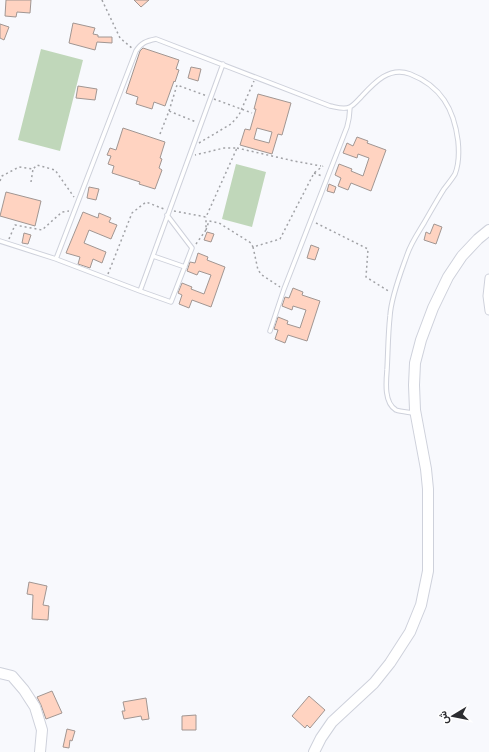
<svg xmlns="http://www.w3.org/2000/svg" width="489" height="752" font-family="Overpass,Vazirmatn,sans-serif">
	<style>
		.green { fill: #c0d7ba }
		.building { fill: #ffd3c1; stroke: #a19692; fill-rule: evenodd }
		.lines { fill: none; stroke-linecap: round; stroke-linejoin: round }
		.lane-casing { stroke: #ced1db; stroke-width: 5.5 }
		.street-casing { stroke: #ced1db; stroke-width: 9 }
		.secondary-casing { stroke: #ced1db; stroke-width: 12 }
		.path { stroke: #a1a2a6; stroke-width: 1.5; stroke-dasharray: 2 3; stroke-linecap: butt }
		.lane { stroke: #fff; stroke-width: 3.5 }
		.street { stroke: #fff; stroke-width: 7 }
		.secondary { stroke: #fff; stroke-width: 10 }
	</style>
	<rect width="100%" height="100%" fill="#f8f9fd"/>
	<path class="green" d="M 41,49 L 83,60 L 60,151 L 18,140 Z
		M 236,164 L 266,172 L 252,227 L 222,219 Z"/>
	<path class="building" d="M 6,0 L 31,0 L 30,13 L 17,12 L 16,17 L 5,16 Z
		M 134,0 L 149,0 L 141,7 Z
		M 73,23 L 95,28 L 93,34 L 98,35 L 98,37 L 112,37 L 112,43 L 97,42 L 95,50 L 69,43 Z
		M 0,24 L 9,27 L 4,40 L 0,38 Z
		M 143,48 L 179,60 L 176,69 L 179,70 L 175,82 L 174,81 L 165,106 L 154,102 L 152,109 L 136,104 L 138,97 L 126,93 L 140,51 Z
		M 191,67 L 201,69 L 198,81 L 188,78 Z
		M 78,86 L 97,89 L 95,100 L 76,98 Z
		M 258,94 L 291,103 L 282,135 L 278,134 L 272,154 L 240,145 L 245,129 L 250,130 L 256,109 L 254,109 ZM 257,128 L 272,132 L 269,143 L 254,139 Z
		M 123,128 L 165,142 L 160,158 L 162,159 L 159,168 L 162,170 L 155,189 L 139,184 L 140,182 L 112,173 L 114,166 L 108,164 L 111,156 L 107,155 L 110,148 L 116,150 Z
		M 357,137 L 368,141 L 367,143 L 386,150 L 371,191 L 351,183 L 348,190 L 338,186 L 341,178 L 335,175 L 339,164 L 352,169 L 351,171 L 363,176 L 369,158 L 358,154 L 357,158 L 343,153 L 347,143 L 353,146 Z
		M 329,184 L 336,187 L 334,193 L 327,191 Z
		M 89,187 L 99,189 L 96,200 L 87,198 Z
		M 6,192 L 41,201 L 35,226 L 0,216 Z
		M 83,212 L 98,218 L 99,213 L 111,218 L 109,222 L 117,225 L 111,239 L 89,230 L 84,243 L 106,252 L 102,263 L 93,259 L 90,268 L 78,264 L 80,257 L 66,253 Z
		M 434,224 L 442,227 L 436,244 L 424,240 L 426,232 L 430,234 Z
		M 207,232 L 214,234 L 211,242 L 204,240 Z
		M 24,233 L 31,235 L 28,244 L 22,243 Z
		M 311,245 L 319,248 L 315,260 L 307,258 Z
		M 198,253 L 208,257 L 207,260 L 225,267 L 211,307 L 192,300 L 189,308 L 179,304 L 182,295 L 178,293 L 182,283 L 192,287 L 191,289 L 204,294 L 211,275 L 199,271 L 197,275 L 187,271 L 190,262 L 195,263 Z
		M 293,288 L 303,292 L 302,295 L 320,301 L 307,341 L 288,335 L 285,343 L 275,339 L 278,330 L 274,329 L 278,317 L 288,321 L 287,324 L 300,328 L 306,310 L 293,306 L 292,310 L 282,306 L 285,297 L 289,298 Z
		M 29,582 L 47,586 L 43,605 L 49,606 L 48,620 L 32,619 L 33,595 L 27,594 Z
		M 52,691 L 62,713 L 46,719 L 41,705 L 37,697 Z
		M 309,696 L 325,710 L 310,728 L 307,725 L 305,728 L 292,716 Z
		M 146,698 L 149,719 L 142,720 L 141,716 L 124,719 L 122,711 L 125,711 L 123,702 Z
		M 196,715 L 196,730 L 182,730 L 182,716 Z
		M 67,729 L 75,731 L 72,741 L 70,740 L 69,748 L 63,747 Z"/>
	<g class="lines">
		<g class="lane-casing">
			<path id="lane" d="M 0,241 L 56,259 L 140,291 L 171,302 L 192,248 L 167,215
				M 153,256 L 185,267
				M 56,259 L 136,51 C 141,43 146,41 156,39 L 330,106 C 336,107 344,110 350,107 C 354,105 358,100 361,97 C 374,83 389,66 410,74 C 441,86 454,109 458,141 C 459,151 459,164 455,174 C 452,179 448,184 444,189 C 437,200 431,211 424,223 C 418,233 411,243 407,255 C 401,272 391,297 390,316 C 388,334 388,352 387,370 C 386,382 384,403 396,410 C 401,412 409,412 414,413
				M 140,291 L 223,64
				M 270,331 L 284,289 L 347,127 L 349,118 L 350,107"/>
		</g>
		<g class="street-casing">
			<path id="street" d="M 489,278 L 487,296 L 489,311"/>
		</g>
		<g class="secondary-casing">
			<path id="secondary" d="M 0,673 L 12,676 L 24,690 L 35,707 L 42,730 L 40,752
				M 314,752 L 321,738 L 332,722 L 374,683 L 390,663 L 410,632 L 421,605 L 428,571 L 428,489 L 426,469 L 415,410 L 414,385 L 415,363 L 421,340 L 433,308 L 448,277 L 462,256 L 478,239 L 489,230"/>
		</g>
		<path class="path" d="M 102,0 L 120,38 L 133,49
			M 214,99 L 252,113
			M 169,111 L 177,85 L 207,96
			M 160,134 L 169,111 L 196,122
			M 199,143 L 231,124 L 239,115 L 254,81
			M 237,148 L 294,161 L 321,166
			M 314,173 L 322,176
			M 0,181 L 2,176 L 19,167 L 33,169 L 37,165 L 55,170 L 74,197
			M 31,182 L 33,169
			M 174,211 L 206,217 L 237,148 L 224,148 L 195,155
			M 316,223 L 368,249 L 366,277 L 390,292
			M 206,230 L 209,221 L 219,223 L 251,243 L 253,247 L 280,239 L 314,173 L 323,166
			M 9,239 L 15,225 L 42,230 L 62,212 L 69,211
			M 196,244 L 206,230 L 206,217
			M 253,247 L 258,270 L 262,275 L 280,287
			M 108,274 L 132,213 L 146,202 L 164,209"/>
		<use href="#lane" class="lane"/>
		<use href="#street" class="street"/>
		<use href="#secondary" class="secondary"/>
	</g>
	<g transform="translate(453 716) rotate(260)" stroke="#ffffff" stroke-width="3" paint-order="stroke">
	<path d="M0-3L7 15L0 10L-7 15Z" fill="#2c2d31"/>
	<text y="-6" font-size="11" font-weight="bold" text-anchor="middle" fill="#2c2d31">ش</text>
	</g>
</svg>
